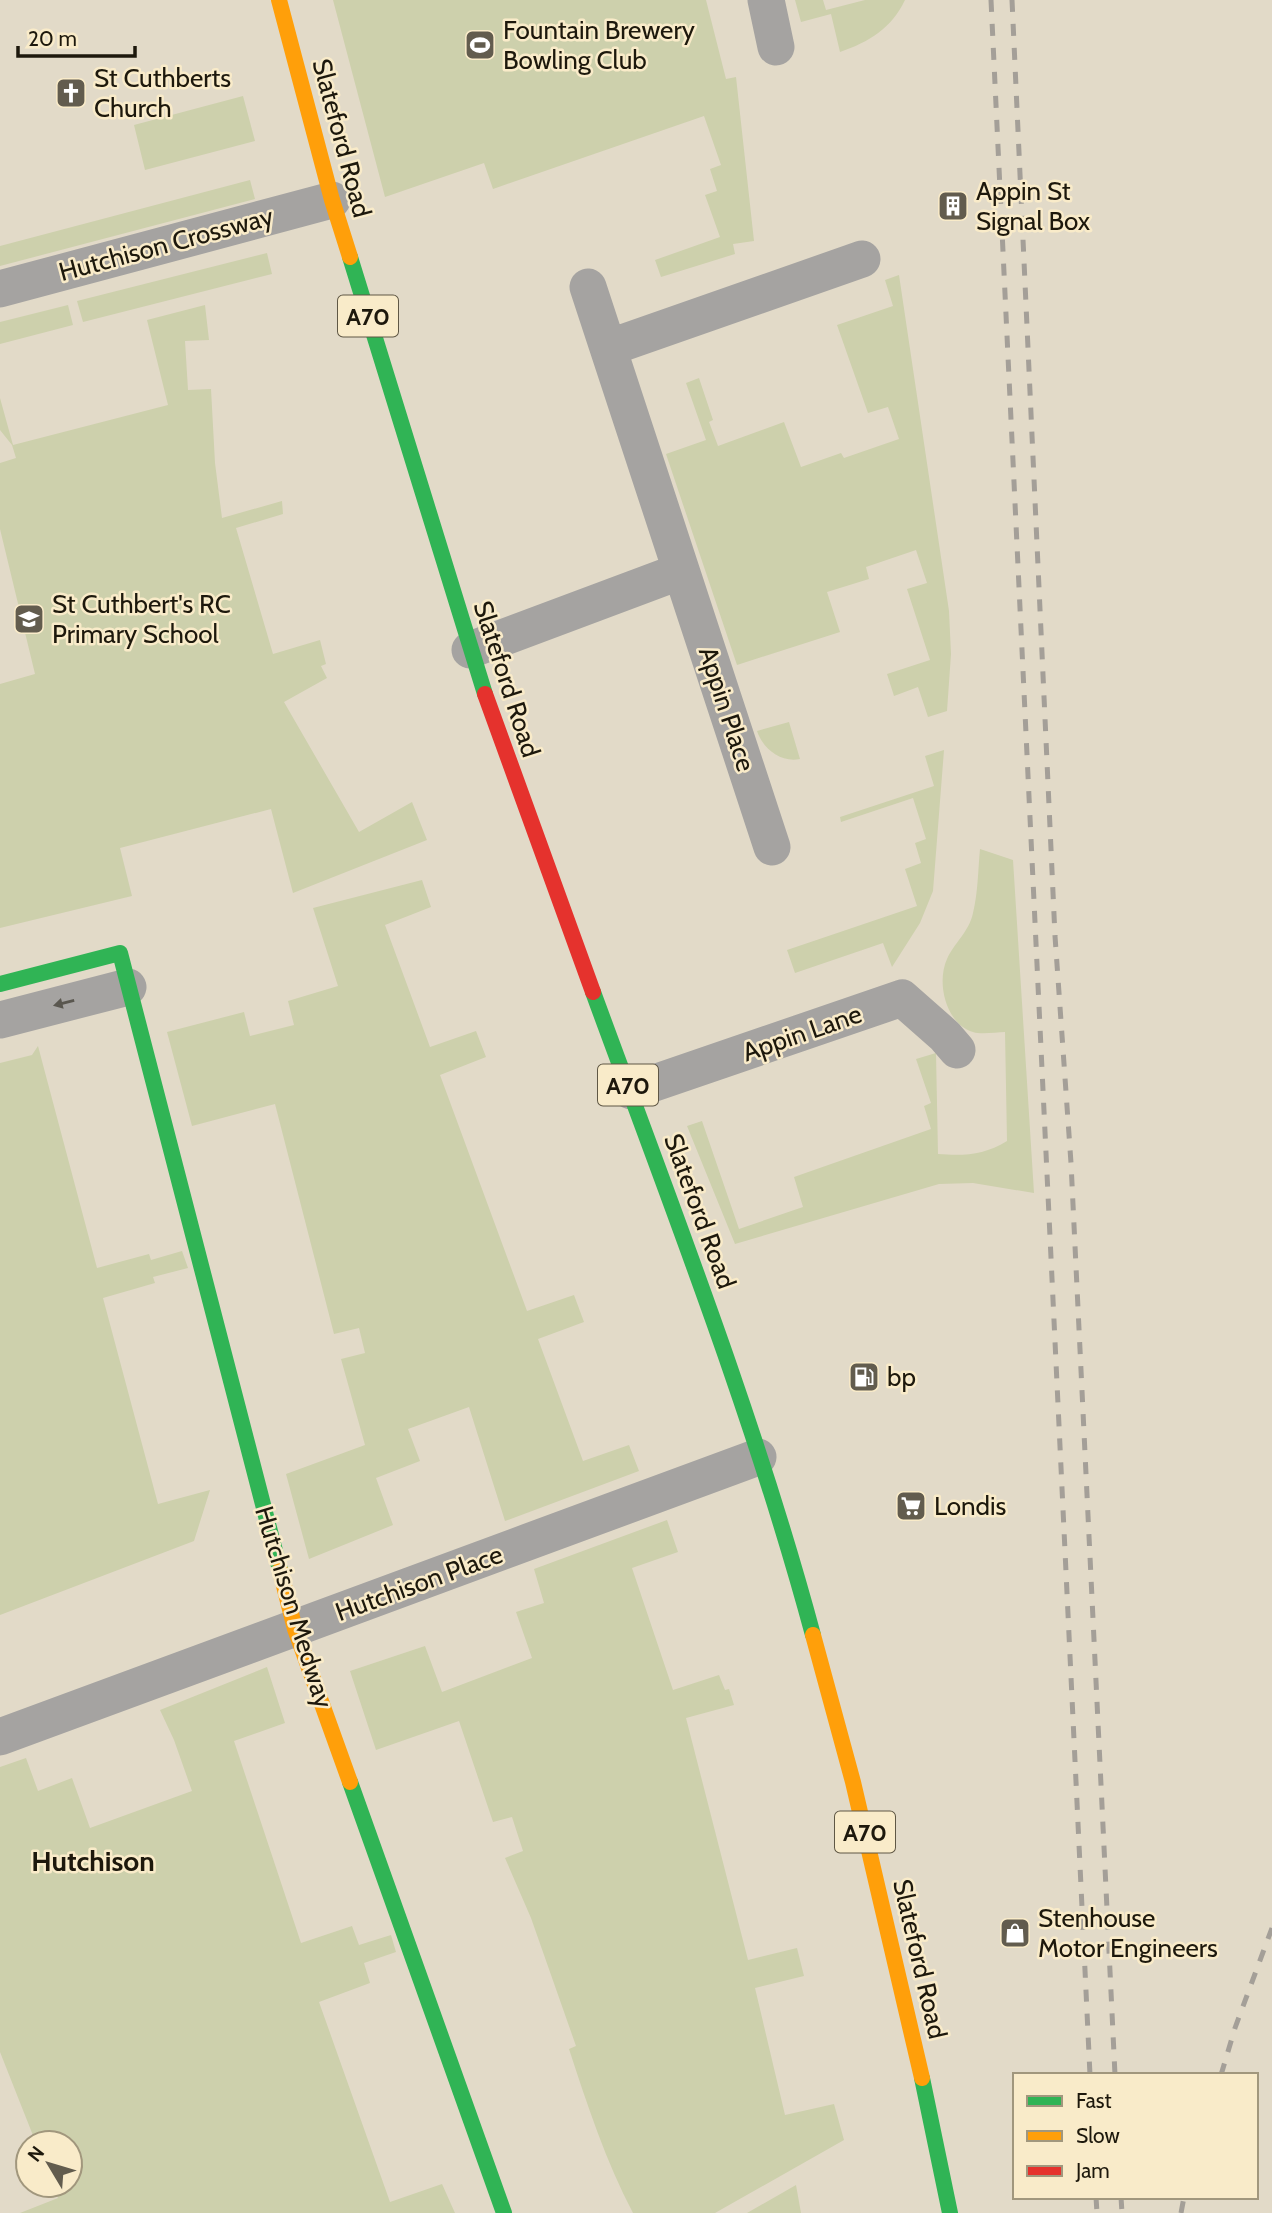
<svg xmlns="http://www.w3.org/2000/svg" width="1272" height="2213" font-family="Cabin,sans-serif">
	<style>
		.green { fill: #cdd0ac }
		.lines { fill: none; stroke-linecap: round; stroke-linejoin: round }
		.street { stroke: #a5a3a1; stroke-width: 37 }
		.fast { stroke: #30b455; stroke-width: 16 }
		.slow { stroke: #ff9f0a; stroke-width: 16 }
		.jam { stroke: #e5322d; stroke-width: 16 }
		.rail { stroke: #a49f98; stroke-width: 5; stroke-dasharray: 12 12; stroke-linecap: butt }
		.oneway { fill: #5a574f }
		.labels { text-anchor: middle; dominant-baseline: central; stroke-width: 5; stroke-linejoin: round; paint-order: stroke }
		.shield { fill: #f9ebc9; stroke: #5f5745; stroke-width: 2 }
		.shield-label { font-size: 24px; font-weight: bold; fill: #1d180c }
		.poi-label { font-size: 26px; fill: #1d180c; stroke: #f9ebc9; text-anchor: start }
		.street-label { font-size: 26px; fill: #1d180c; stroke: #f9ebc9 }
		.neighbourhood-label { font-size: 28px; font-weight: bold; fill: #1d180c; stroke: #f9ebc9 }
	</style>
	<rect width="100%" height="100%" fill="#e2dac8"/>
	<path class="green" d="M 333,0 L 706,0 L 726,79 L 736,77 L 754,241 L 733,244 L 735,254 L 661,277 L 655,260 L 720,237 L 705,195 L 717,191 L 710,169 L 721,165 L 704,116 L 493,189 L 484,163 L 385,197 Z
		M 795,0 L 823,0 L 826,10 L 865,0 L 905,0 C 892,28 869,42 840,52 L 831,14 L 801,22 Z
		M 243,96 L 255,141 L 145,170 L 134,125 Z
		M 250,180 L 255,199 L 0,266 L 0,246 Z
		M 267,253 L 272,274 L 83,322 L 77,301 Z
		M 899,275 L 949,611 L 951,654 L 947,711 L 928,717 L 918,687 L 894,696 L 887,674 L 930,660 L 907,589 L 927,583 L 916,550 L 866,567 L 869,579 L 827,592 L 840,632 L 737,665 L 666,454 L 706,440 L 686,383 L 699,378 L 713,420 L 709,422 L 718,446 L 784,422 L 801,467 L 841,453 L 844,458 L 899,439 L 888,407 L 868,413 L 837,325 L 893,306 L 885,280 Z
		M 68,305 L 73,325 L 0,344 L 0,322 Z
		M 205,305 L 209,340 L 185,341 L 188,390 L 211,389 L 215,463 L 222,518 L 282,501 L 283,514 L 236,528 L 273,654 L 320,640 L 326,664 L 321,666 L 327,678 L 284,702 L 359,832 L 412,802 L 427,840 L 293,893 L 271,809 L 120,848 L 132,896 L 0,928 L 0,684 L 35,674 L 0,529 L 0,463 L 16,458 L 12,445 L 0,430 L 0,398 L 13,445 L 168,405 L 147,320 Z
		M 789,722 L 800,759 C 781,763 763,749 757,731 Z
		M 944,750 L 933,891 L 920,923 L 892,967 L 883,943 L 795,973 L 787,950 L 917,906 L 905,869 L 921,863 L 915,843 L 926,839 L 913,798 L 841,822 L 840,817 L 934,786 L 925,756 Z
		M 980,849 L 1013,860 L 1034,1193 L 973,1183 L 939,1184 L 735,1244 L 687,1126 L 702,1121 L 739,1229 L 803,1207 L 794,1177 L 931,1129 L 924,1106 L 931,1103 L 916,1059 L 936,1053 L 938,1154 C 965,1156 984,1155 1007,1141 L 1005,1032 C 996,1032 982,1035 973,1032 C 946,1024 936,983 947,959 C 954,943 969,932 973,913 C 978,893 978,870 980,849 Z
		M 422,880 L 431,907 L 385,925 L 430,1047 L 476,1031 L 486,1057 L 440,1075 L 527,1311 L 574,1295 L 584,1322 L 538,1339 L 583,1461 L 629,1445 L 639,1471 L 505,1521 L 469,1407 L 408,1429 L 420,1461 L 376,1478 L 393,1525 L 309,1559 L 286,1474 L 365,1445 L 341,1359 L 365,1353 L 359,1328 L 334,1334 L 275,1104 L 192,1126 L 167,1032 L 244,1012 L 250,1036 L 294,1025 L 288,1001 L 338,986 L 313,908 Z
		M 38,1046 L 97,1268 L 149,1254 L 151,1260 L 182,1251 L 188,1268 L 153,1277 L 155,1283 L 103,1298 L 158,1504 L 210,1490 L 194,1541 L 0,1615 L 0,1063 L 32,1055 Z
		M 667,1520 L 678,1552 L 632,1568 L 673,1690 L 719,1675 L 725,1690 L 729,1689 L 734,1705 L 686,1718 L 748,1960 L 797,1948 L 804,1976 L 755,1988 L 785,2115 L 834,2104 L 844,2140 L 715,2213 L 633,2213 C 606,2162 587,2104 569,2049 L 576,2046 L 531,1918 L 505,1858 L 523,1851 L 512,1817 L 493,1822 L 459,1721 L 376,1750 L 350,1671 L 425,1646 L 442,1692 L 532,1658 L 516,1612 L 544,1603 L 534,1569 Z
		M 267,1667 L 285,1723 L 234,1741 L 301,1943 L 352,1926 L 359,1945 L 391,1935 L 396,1952 L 364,1963 L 370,1983 L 319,2002 L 390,2202 L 442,2184 L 455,2213 L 20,2213 L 58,2198 L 53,2185 L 70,2185 L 70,2143 L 36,2143 L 0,2052 L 0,1767 L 26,1758 L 38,1791 L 72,1778 L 90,1828 L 192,1791 L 174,1740 L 160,1710 Z
		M 796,2185 L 801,2213 L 747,2213 Z"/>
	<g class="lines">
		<path class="street" d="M 766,0 L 776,47
			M 588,287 L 772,847
			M 0,289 L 332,200
			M 608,348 L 862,259
			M 470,650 L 681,571
			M 0,1020 L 128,987
			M 631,1091 L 902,998 L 945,1036 L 957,1050
			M 0,1737 L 758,1457"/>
		<path class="fast" d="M 350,257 L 485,694
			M 0,984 L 120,953 L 280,1570
			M 593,992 C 671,1205 754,1416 813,1635
			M 350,1782 L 504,2213
			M 922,2078 L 950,2213"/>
		<path class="slow" d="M 279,0 L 332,200 L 350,257
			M 280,1570 L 295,1629 L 350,1782
			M 813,1635 L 853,1782 L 922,2078"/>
		<path class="jam" d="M 485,694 L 593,992"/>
		<path class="rail" d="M 991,0 L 1090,2075
			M 1012,0 L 1055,936 L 1071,1163 L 1115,2075
			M 1221,2075 L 1235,2028 L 1272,1928
			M 1096,2197 L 1097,2213
			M 1121,2197 L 1122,2213
			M 1181,2213 L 1184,2197"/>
	</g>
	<defs><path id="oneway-solid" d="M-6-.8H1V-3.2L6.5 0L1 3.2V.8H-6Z" transform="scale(1.75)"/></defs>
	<use class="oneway" href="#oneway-solid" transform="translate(64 1003) rotate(166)"/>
	<defs>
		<g id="stadium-square" transform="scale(1.575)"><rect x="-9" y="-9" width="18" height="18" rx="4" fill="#625c4e" stroke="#f9ebc9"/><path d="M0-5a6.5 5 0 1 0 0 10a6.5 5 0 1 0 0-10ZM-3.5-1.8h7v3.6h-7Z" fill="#fff"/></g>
		<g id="church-square" transform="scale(1.575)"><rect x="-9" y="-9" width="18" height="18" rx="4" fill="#625c4e" stroke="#f9ebc9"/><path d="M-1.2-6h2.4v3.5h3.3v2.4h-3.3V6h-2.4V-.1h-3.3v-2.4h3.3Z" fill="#fff"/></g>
		<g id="building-square" transform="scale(1.575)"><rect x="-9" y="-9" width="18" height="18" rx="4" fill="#625c4e" stroke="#f9ebc9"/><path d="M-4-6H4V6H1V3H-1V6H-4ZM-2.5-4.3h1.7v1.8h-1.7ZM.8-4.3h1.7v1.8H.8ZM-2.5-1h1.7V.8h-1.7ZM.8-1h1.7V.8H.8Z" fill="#fff"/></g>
		<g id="school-square" transform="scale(1.575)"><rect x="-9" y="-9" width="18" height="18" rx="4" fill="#625c4e" stroke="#f9ebc9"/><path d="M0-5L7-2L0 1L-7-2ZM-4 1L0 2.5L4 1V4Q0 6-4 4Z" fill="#fff"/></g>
		<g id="fuel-square" transform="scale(1.575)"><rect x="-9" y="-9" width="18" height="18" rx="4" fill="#625c4e" stroke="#f9ebc9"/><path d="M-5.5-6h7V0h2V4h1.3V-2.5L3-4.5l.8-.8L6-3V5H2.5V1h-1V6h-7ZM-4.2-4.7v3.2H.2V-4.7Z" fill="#fff"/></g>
		<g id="supermarket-square" transform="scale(1.575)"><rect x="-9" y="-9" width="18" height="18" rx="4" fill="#625c4e" stroke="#f9ebc9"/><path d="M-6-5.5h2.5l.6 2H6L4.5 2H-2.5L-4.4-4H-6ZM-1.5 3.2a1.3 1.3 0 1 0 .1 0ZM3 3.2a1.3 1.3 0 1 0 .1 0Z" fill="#fff"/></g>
		<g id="shop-square" transform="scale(1.575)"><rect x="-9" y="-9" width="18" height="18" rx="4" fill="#625c4e" stroke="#f9ebc9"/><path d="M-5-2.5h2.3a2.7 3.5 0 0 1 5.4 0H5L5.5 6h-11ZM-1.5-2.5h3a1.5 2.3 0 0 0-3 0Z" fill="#fff"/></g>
	</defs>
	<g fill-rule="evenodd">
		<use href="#stadium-square" x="480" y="45"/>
		<use href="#church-square" x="71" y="93"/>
		<use href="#building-square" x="953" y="206"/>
		<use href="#school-square" x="29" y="619"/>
		<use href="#fuel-square" x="864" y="1377"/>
		<use href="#supermarket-square" x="911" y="1506"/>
		<use href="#shop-square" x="1015" y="1933"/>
	</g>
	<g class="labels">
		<g class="shield">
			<rect x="338" y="295.5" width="60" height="41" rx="5"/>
			<rect x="598" y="1064.5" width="60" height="41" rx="5"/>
			<rect x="835" y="1811.5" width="60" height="41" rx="5"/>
		</g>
		<g class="shield-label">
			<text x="368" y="316">A70</text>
			<text x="628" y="1085">A70</text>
			<text x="865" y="1832">A70</text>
		</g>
		<g class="poi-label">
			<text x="503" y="30">Fountain Brewery<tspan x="503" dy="30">Bowling Club</tspan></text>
			<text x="94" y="78">St Cuthberts<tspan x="94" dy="30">Church</tspan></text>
			<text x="976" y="191">Appin St<tspan x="976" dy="30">Signal Box</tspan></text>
			<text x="52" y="604">St Cuthbert's RC<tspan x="52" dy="30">Primary School</tspan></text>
			<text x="887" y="1377">bp</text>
			<text x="934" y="1506">Londis</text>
			<text x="1038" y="1918">Stenhouse<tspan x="1038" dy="30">Motor Engineers</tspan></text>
		</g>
		<g class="street-label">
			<text transform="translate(342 138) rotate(75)">Slateford Road</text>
			<text transform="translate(166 244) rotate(-15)">Hutchison Crossway</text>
			<text transform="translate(507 679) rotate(72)">Slateford Road</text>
			<text transform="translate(727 709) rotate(72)">Appin Place</text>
			<text transform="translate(802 1033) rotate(-19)">Appin Lane</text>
			<text transform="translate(700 1211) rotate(70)">Slateford Road</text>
			<text transform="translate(419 1583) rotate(-20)">Hutchison Place</text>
			<text transform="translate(294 1607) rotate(73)">Hutchison Medway</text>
			<text transform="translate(920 1959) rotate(77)">Slateford Road</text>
		</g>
		<g class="neighbourhood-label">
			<text x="93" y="1861">Hutchison</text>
		</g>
	</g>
	<rect x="1013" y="2073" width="245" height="126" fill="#f9ebc9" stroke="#a1977d" stroke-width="2"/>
	<rect x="1027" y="2096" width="35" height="10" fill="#30b455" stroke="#a1977d" stroke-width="2"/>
	<text x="1076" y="2108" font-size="21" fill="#1d180c">Fast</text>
	<rect x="1027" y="2131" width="35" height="10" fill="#ff9f0a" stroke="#a1977d" stroke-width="2"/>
	<text x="1076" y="2143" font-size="21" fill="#1d180c">Slow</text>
	<rect x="1027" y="2166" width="35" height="10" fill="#e5322d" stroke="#a1977d" stroke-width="2"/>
	<text x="1076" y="2178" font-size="21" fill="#1d180c">Jam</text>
	<g transform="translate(49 2164) rotate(308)"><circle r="33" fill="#f9ebc9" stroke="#a1977d" stroke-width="2"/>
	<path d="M0-5L12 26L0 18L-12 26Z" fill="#625c4e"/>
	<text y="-10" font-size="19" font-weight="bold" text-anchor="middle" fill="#1d180c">N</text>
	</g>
	<path d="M18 46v10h117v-10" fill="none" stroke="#1d180c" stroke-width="3.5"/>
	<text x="28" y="46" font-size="21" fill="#1d180c" stroke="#f9ebc9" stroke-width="5" paint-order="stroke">20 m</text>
</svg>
